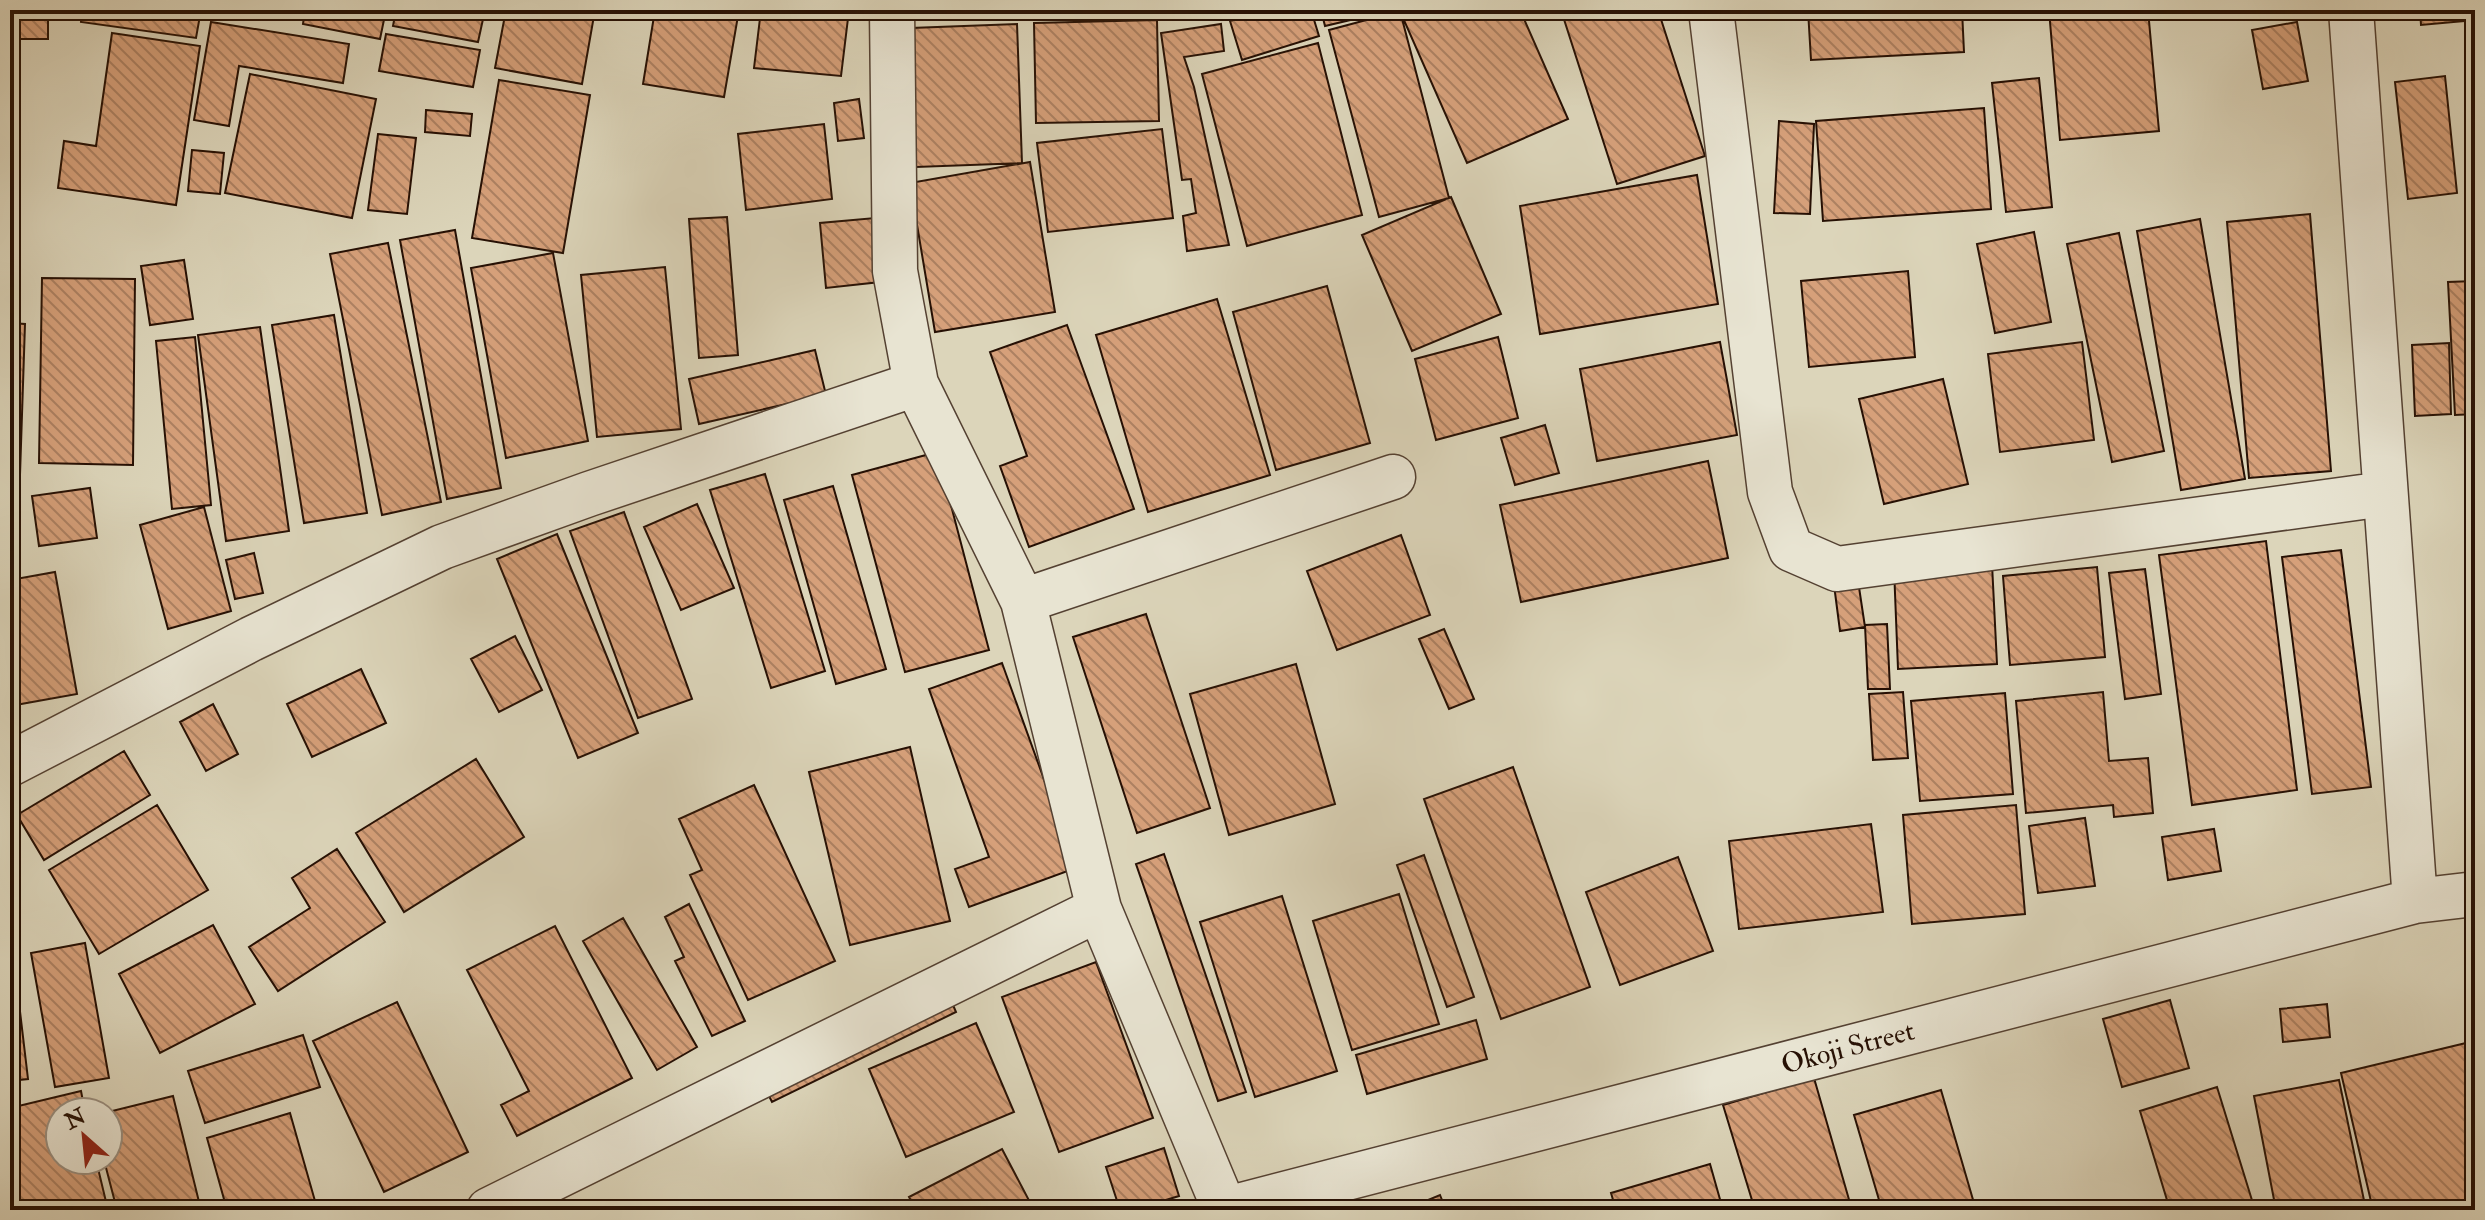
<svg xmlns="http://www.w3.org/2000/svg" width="2485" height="1220" font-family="'IM FELL Double Pica',serif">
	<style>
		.building { fill: url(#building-back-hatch); stroke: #261004; stroke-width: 2 }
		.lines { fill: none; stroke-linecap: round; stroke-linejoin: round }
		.street-casing { stroke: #544132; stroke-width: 47 }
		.street { stroke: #e8e4d2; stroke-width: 44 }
		.labels { text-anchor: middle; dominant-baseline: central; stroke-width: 6; stroke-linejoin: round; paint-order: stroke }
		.street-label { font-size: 28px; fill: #261004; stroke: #e8e4d2 }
	</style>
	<defs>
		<pattern id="building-back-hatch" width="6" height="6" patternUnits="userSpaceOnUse" patternTransform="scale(2)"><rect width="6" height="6" fill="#d6a07a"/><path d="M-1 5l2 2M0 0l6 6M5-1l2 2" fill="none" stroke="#ad8162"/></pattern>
	</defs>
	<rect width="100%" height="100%" fill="#dcd5ba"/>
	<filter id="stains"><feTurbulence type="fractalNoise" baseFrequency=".0025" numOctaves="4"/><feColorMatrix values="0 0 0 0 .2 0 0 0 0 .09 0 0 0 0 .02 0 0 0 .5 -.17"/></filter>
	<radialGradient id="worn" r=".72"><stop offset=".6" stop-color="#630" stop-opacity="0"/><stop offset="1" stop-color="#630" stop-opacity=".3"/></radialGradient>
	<path class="building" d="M 10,10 L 48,10 L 48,39 L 10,39 Z
		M 82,10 L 201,10 L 196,38 L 81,22 Z
		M 305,10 L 386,10 L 380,39 L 303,24 Z
		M 396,10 L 485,10 L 478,42 L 393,26 Z
		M 506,10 L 595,10 L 582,84 L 495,68 Z
		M 655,10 L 739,10 L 724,97 L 643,84 Z
		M 761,10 L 849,10 L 841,76 L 754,68 Z
		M 1267,10 L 1311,10 L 1319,36 L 1242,60 L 1230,21 Z
		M 1321,10 L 1375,10 L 1376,14 L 1325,26 Z
		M 1422,10 L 1520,10 L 1568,119 L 1467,163 L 1403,18 Z
		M 1561,10 L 1658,10 L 1705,156 L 1617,184 Z
		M 1808,10 L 1962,10 L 1964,52 L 1811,60 Z
		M 2049,10 L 2148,10 L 2159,131 L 2060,140 Z
		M 2420,10 L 2475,10 L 2475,20 L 2421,25 Z
		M 1400,11 L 1449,198 L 1379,217 L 1329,30 Z
		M 1157,20 L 1159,121 L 1036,123 L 1034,23 Z
		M 211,22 L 349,44 L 343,83 L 239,66 L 229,126 L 194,120 Z
		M 2297,22 L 2308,81 L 2263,89 L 2252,30 Z
		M 1017,24 L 1022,163 L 916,167 L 911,28 Z
		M 1221,24 L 1224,51 L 1184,57 L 1194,87 L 1229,245 L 1187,251 L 1183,216 L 1196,213 L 1191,179 L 1182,180 L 1161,33 Z
		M 112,33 L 200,46 L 176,205 L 58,188 L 64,141 L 96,146 Z
		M 386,34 L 480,50 L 473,87 L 379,71 Z
		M 1318,43 L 1362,215 L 1247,246 L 1202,74 Z
		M 250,74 L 376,99 L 352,218 L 225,193 Z
		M 2445,76 L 2457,193 L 2408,199 L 2395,82 Z
		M 2039,78 L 2052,207 L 2006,212 L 1992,83 Z
		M 499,80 L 590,95 L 563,253 L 472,238 Z
		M 859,99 L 864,138 L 838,141 L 834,103 Z
		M 1984,108 L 1991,209 L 1823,221 L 1816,121 Z
		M 426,110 L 472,114 L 470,136 L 425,132 Z
		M 1779,121 L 1814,124 L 1810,214 L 1774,213 Z
		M 824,124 L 832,199 L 746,210 L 738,134 Z
		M 1162,129 L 1173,218 L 1048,232 L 1037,143 Z
		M 378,134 L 416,138 L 407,214 L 368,210 Z
		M 192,150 L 224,153 L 220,194 L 188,191 Z
		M 1030,162 L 1055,312 L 935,332 L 910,183 Z
		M 1697,175 L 1718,304 L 1540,334 L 1520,206 Z
		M 1451,197 L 1501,314 L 1412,351 L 1362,235 Z
		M 2310,214 L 2331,471 L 2249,478 L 2227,222 Z
		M 727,217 L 738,355 L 699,358 L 689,219 Z
		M 875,218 L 880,282 L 826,288 L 820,223 Z
		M 2200,219 L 2245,479 L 2181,490 L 2137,231 Z
		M 455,230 L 501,488 L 447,499 L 400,240 Z
		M 2034,232 L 2051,322 L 1995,333 L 1977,244 Z
		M 2119,233 L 2164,451 L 2112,462 L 2067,244 Z
		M 388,243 L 441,502 L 382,515 L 330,254 Z
		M 553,253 L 588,441 L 506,458 L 471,268 Z
		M 184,260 L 193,319 L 150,325 L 141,266 Z
		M 665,267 L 681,429 L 597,437 L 581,275 Z
		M 1908,271 L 1915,357 L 1809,367 L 1801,281 Z
		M 42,278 L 135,279 L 133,465 L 39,463 Z
		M 2475,281 L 2475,414 L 2455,415 L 2448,282 Z
		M 1327,286 L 1370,443 L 1276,470 L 1233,312 Z
		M 1217,299 L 1270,475 L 1148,512 L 1096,335 Z
		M 334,315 L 367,513 L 304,523 L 272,325 Z
		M 10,323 L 25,324 L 19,505 L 10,504 Z
		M 1067,325 L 1134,509 L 1029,547 L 1000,466 L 1027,456 L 990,352 Z
		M 260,327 L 289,531 L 226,541 L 198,335 Z
		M 195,337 L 211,505 L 172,509 L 156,341 Z
		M 1498,337 L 1518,418 L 1436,440 L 1415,359 Z
		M 1720,342 L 1737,435 L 1597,461 L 1580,369 Z
		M 2082,342 L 2094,440 L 2000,452 L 1988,354 Z
		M 2449,343 L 2451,414 L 2415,416 L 2412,345 Z
		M 815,350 L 826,395 L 699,424 L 689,379 Z
		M 1943,379 L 1968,484 L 1884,504 L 1859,399 Z
		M 1545,425 L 1559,473 L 1515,485 L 1501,438 Z
		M 937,452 L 989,650 L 905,672 L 852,475 Z
		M 1708,461 L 1728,558 L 1521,602 L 1500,505 Z
		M 765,474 L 825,671 L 771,688 L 710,490 Z
		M 833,486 L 886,669 L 836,684 L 784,500 Z
		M 90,488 L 97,538 L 39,546 L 32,496 Z
		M 697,504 L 734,588 L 681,610 L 644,527 Z
		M 204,507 L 231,611 L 168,629 L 140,525 Z
		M 624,512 L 692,699 L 638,718 L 570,531 Z
		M 557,534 L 638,733 L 578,758 L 497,559 Z
		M 1401,535 L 1430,615 L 1337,650 L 1307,571 Z
		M 2266,541 L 2297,790 L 2192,805 L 2159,555 Z
		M 2341,550 L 2371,787 L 2312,794 L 2282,557 Z
		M 254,553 L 263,593 L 235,599 L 226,560 Z
		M 1992,564 L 1997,664 L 1898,669 L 1894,568 Z
		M 2097,567 L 2105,657 L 2010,665 L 2003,576 Z
		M 2145,569 L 2161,694 L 2125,699 L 2109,573 Z
		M 55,572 L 77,694 L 10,706 L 10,580 Z
		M 1857,574 L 1865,627 L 1840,631 L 1833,577 Z
		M 1146,614 L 1210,808 L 1137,833 L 1073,637 Z
		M 1887,624 L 1890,689 L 1868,689 L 1865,625 Z
		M 1444,629 L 1474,699 L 1449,709 L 1419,639 Z
		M 515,636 L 542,690 L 499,712 L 471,659 Z
		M 1002,663 L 1076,868 L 969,907 L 955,869 L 989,857 L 929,689 Z
		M 1296,664 L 1335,804 L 1229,835 L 1190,694 Z
		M 361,669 L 386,723 L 312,757 L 287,704 Z
		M 1903,692 L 1908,758 L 1873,760 L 1869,694 Z
		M 2103,692 L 2109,761 L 2148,758 L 2153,813 L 2114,817 L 2113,805 L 2026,813 L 2016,701 Z
		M 2005,693 L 2013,794 L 1920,801 L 1911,701 Z
		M 213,704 L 238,754 L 206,771 L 180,722 Z
		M 910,747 L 950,921 L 850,945 L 809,772 Z
		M 124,751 L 150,795 L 44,860 L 17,815 Z
		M 476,759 L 524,837 L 404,912 L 356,833 Z
		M 1513,767 L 1590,987 L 1501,1019 L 1424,799 Z
		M 754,785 L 835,961 L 748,1000 L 690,875 L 702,870 L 679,819 Z
		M 157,805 L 208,890 L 99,954 L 49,870 Z
		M 2016,805 L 2025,914 L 1912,924 L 1903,815 Z
		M 2085,818 L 2095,886 L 2038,893 L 2029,826 Z
		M 1871,824 L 1883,912 L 1739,929 L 1729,841 Z
		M 2214,829 L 2221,871 L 2168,880 L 2162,837 Z
		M 337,849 L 385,922 L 278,991 L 249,947 L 310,908 L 292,878 Z
		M 1164,854 L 1246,1092 L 1218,1101 L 1136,864 Z
		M 1424,855 L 1474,997 L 1447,1007 L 1397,865 Z
		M 1678,857 L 1713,951 L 1620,985 L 1586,892 Z
		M 1399,894 L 1439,1024 L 1352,1050 L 1313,921 Z
		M 1282,896 L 1337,1071 L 1255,1097 L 1200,922 Z
		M 689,904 L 745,1021 L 712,1036 L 675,961 L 684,957 L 665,917 Z
		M 623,918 L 697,1047 L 657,1070 L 583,941 Z
		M 213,925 L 255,1004 L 160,1053 L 119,974 Z
		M 555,926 L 632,1078 L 517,1136 L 501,1105 L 529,1091 L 467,970 Z
		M 10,927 L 28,1079 L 10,1081 Z
		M 85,943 L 109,1078 L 55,1087 L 31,953 Z
		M 1096,962 L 1153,1118 L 1059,1152 L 1002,997 Z
		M 950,998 L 956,1012 L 772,1102 L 766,1090 Z
		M 2170,1000 L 2189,1068 L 2122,1087 L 2103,1019 Z
		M 397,1002 L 468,1152 L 384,1192 L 313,1041 Z
		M 2327,1004 L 2330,1037 L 2283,1042 L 2280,1009 Z
		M 1476,1020 L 1487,1059 L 1367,1094 L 1356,1055 Z
		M 976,1023 L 1014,1112 L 906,1157 L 869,1069 Z
		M 303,1035 L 320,1087 L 205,1123 L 188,1071 Z
		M 2466,1043 L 2475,1084 L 2475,1210 L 2373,1210 L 2341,1073 Z
		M 1814,1078 L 1852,1210 L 1755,1210 L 1723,1105 Z
		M 2339,1080 L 2366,1210 L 2276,1210 L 2254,1096 Z
		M 2217,1087 L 2255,1210 L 2170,1210 L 2140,1111 Z
		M 1941,1090 L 1976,1210 L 1882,1210 L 1854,1115 Z
		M 81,1091 L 85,1112 L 60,1112 L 60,1160 L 96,1160 L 108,1210 L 10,1210 L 10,1108 Z
		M 173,1096 L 201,1210 L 117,1210 L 104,1160 L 108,1160 L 108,1112 Z
		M 290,1113 L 315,1201 L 282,1210 L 227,1210 L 207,1138 Z
		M 1164,1148 L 1179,1196 L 1133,1210 L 1120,1210 L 1106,1167 Z
		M 1002,1149 L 1034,1210 L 916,1210 L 909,1197 Z
		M 1710,1164 L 1723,1210 L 1616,1210 L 1611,1193 Z
		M 1440,1195 L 1446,1210 L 1404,1210 Z"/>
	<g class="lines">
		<g class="street-casing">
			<path id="street" d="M 892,10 L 895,271 L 916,384
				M 1711,10 L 1770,492 L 1791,549 L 1837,569 L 2384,494
				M 2351,10 L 2415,901
				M 10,764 L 251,639 L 442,547 L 589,494 L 916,384 L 1023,601
				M 489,1210 L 1099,909
				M 1223,1210 L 2415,901 L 2475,894
				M 1225,1210 L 1099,909 L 1023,601 L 1393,477"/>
		</g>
		<use href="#street" class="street"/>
	</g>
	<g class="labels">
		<g class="street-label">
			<text transform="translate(1848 1048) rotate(-15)">Okoji Street</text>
		</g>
	</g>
	<rect width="2485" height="1220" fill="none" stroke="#dcd5ba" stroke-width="40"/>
	<rect x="12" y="12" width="2461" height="1196" fill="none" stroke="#261004" stroke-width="4"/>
	<rect x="20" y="20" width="2445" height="1180" fill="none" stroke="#261004" stroke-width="2"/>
	<g transform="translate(84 1136) rotate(333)"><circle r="38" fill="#e8e4d2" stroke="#9a8f80" stroke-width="2"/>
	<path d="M0-6L14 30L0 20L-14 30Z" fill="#8f2418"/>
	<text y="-12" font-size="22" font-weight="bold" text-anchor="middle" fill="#261004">N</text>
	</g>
	<rect width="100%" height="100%" filter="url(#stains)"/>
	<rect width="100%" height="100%" fill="url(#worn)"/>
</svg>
